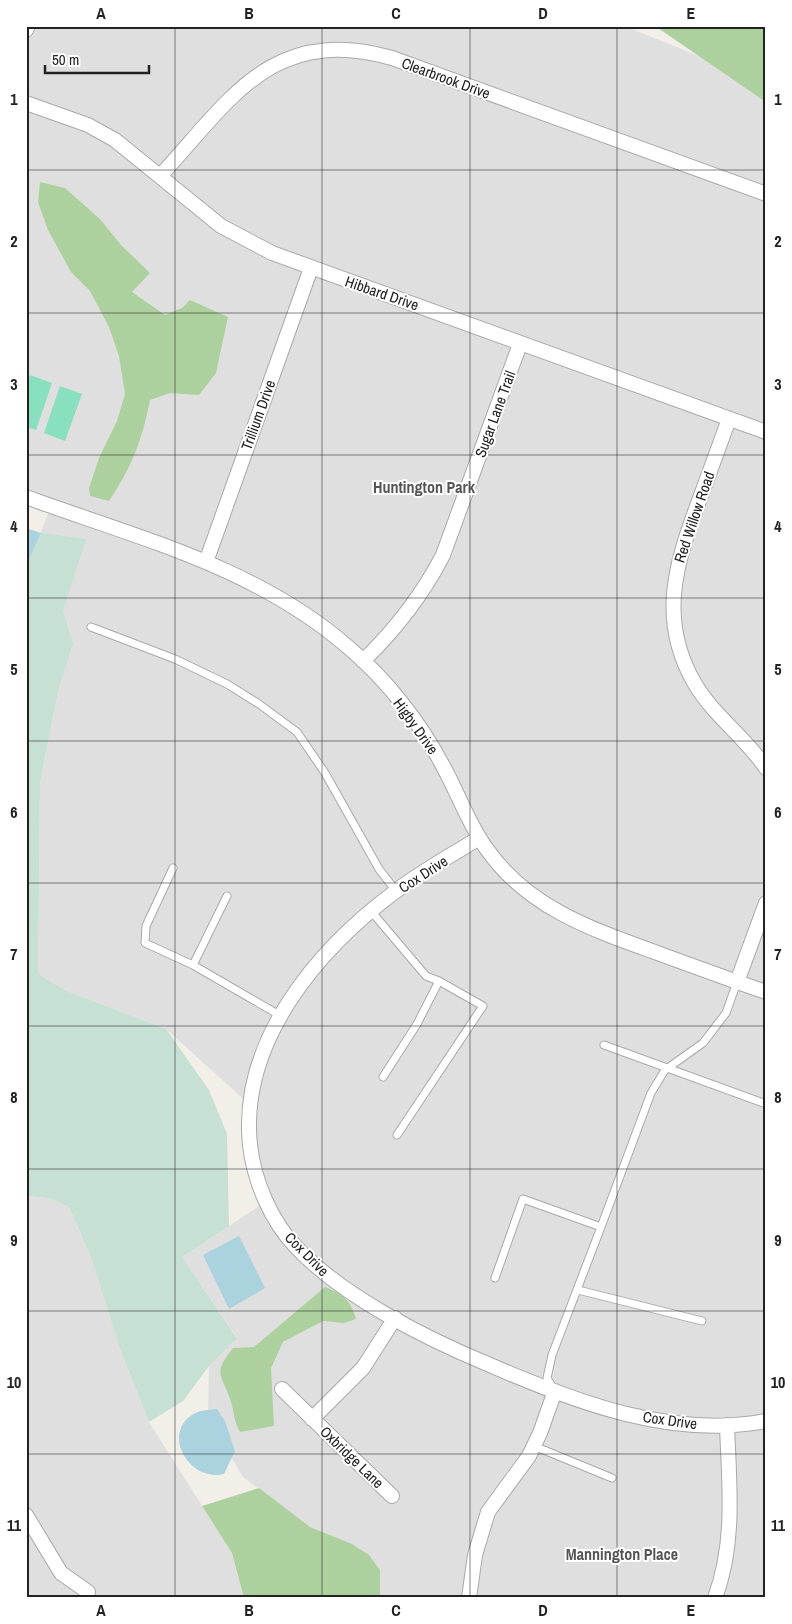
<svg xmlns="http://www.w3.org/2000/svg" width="792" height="1624" font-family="'Archivo Narrow',sans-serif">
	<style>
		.residential { fill: #e0dfdf }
		.forest { fill: #add19e }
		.wetland { fill: #c6e0d4 }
		.pitch { fill: #88e0be }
		.water { fill: #aad3df }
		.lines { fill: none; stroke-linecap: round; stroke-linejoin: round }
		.service-casing { stroke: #a9a9a9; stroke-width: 9 }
		.minor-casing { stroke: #a9a9a9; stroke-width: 16 }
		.service { stroke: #fff; stroke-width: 7 }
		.minor { stroke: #fff; stroke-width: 14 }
		.grid { fill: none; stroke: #222; stroke-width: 1; stroke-opacity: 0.55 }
		.labels { text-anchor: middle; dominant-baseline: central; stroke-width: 4; stroke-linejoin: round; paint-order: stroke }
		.street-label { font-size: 15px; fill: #222; stroke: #fff }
		.neighbourhood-label { font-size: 16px; font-weight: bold; fill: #555; stroke: #fff }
		.neatline { fill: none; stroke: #222; stroke-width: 2 }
		.grid-label { font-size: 16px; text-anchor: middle; font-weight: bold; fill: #222 }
	</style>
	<rect width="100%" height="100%" fill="#f2efe9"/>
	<path class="residential" d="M 26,26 L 624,26 L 766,83 L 766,1598 L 361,1598 L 351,1544 L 310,1527 L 243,1477 L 208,1418 L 209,1366 L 237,1337 L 182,1257 L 267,1201 L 250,1105 L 166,1029 L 67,991 L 38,974 L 40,783 L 58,692 L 73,644 L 26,571 L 51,506 L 26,500 Z
		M 26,1196 L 49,1198 L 69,1207 L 91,1257 L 120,1349 L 149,1422 L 232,1553 L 244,1598 L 26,1598 Z"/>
	<path class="forest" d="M 655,26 L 766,26 L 766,102 Z
		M 40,182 L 65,188 L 100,219 L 121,245 L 150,273 L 132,292 L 165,315 L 182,308 L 190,300 L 228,317 L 216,373 L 199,395 L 170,393 L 150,400 C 142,440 132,467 109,501 L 90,496 L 89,488 L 99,458 L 117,421 L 125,394 L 119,356 L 109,327 L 90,291 L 71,272 L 48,230 L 38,202 Z
		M 325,1287 C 342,1294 351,1300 356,1319 L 344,1323 L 323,1321 L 283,1342 L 271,1368 L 274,1426 L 240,1432 C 234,1422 234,1412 231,1402 C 223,1375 211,1375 233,1348 L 254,1347 Z
		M 259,1488 L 310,1527 L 352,1544 L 369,1555 L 380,1570 L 380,1598 L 244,1598 L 232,1553 L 202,1506 Z"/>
	<path class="wetland" d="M 41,533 L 86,539 L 63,611 L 73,644 L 58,692 L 40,783 L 38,974 L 67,991 L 166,1029 L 209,1090 L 227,1134 L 229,1226 L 182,1257 L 237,1338 L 209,1366 L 183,1401 L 149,1422 L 120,1349 L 91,1257 L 69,1207 L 49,1198 L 26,1196 L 26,567 Z"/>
	<path class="pitch" d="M 30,375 L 52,383 L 36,430 L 26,427 L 26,386 Z
		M 60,386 L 82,394 L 65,441 L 44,433 Z"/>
	<path class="water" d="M 26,528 L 41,533 L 26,567 Z
		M 239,1236 L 265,1288 L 229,1309 L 203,1255 Z
		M 217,1409 L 225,1421 L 235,1451 L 224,1474 C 188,1483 158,1429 198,1412 C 203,1410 211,1410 217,1409 Z"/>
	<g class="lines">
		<g class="service-casing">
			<path id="service" d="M 91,627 L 175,659 L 227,684 L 259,704 L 297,732 L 325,773 L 379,869 L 396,891
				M 173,868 L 146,926 L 145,943 L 193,965 L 281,1016
				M 371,911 L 426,976 L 439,981 L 417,1024 L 383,1077
				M 193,965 L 227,896
				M 604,1045 L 766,1104
				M 397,1135 L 483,1006 L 439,981
				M 601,1227 L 651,1093 L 665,1070 L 703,1043 L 726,1013 L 737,982
				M 495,1278 L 523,1199 L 601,1227 L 552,1355 L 547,1378 L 553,1388
				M 578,1290 L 702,1321
				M 534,1446 L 612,1478"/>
		</g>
		<g class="minor-casing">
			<path id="minor" d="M 26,30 L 28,26
				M 26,103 L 88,125 L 115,140 L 221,226 L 272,253 L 766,432
				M 160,176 C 232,98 272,25 392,58 L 766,194
				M 729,419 C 719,446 709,474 699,501 C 675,565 658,621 695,684 C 714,716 745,737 766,768
				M 26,497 C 138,538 256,567 348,647 C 386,679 420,722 443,766 C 458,793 468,823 486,848 C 526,906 588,928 652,951 C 690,965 728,979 766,992
				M 206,562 L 311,268
				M 363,661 C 396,629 422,596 443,555 L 520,344
				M 479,838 C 452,855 422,871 396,891 C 318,949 239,1041 250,1145 C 254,1181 271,1221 296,1247 C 343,1297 427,1339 490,1365 C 575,1402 672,1439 766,1421
				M 737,982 L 766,903
				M 282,1389 L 392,1496
				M 312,1419 L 363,1368 L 395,1318
				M 26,1515 L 61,1573 L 88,1592
				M 469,1598 L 475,1555 L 488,1512 L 529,1456 L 540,1433 L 555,1391
				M 715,1598 C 736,1541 729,1484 727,1425"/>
		</g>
		<use href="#service" class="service"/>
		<use href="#minor" class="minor"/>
	</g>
	<path class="grid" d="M 175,26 L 175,1598M 322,26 L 322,1598M 470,26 L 470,1598M 617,26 L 617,1598M 26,170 L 766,170M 26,313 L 766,313M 26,455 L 766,455M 26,598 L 766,598M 26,741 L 766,741M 26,883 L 766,883M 26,1026 L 766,1026M 26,1169 L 766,1169M 26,1311 L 766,1311M 26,1454 L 766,1454"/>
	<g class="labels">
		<g class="street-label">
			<text transform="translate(446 78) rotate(20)">Clearbrook Drive</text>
			<text transform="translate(382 293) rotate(19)">Hibbard Drive</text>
			<text transform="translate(495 414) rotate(-70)">Sugar Lane Trail</text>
			<text transform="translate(258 415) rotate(-70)">Trillium Drive</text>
			<text transform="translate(694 517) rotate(-71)">Red Willow Road</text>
			<text transform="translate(416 726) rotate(54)">Higby Drive</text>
			<text transform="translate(423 874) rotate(-33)">Cox Drive</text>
			<text transform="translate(307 1254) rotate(45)">Cox Drive</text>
			<text transform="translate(670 1420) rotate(8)">Cox Drive</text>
			<text transform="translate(352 1457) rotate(44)">Oxbridge Lane</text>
		</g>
		<g class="neighbourhood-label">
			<text x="424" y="487">Huntington Park</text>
			<text x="622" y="1554">Mannington Place</text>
		</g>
	</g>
	<rect width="792" height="1624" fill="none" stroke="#ffffff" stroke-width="55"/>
	<path d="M45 65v8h104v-8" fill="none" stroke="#222222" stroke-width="2.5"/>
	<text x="52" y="65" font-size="15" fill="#222222" stroke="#ffffff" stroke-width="4" paint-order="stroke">50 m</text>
	<rect x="28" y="28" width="736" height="1568" class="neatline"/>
	<g class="grid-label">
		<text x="101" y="19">A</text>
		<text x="249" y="19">B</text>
		<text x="396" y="19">C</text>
		<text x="543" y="19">D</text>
		<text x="691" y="19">E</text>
		<text x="14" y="105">1</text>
		<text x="778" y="105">1</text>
		<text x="14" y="247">2</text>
		<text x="778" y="247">2</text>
		<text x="14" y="390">3</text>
		<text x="778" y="390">3</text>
		<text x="14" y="532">4</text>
		<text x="778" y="532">4</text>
		<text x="14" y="675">5</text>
		<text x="778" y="675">5</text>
		<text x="14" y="818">6</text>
		<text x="778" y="818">6</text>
		<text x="14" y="960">7</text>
		<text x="778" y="960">7</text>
		<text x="14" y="1103">8</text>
		<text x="778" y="1103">8</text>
		<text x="14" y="1246">9</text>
		<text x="778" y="1246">9</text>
		<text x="14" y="1388">10</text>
		<text x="778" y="1388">10</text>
		<text x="14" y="1531">11</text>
		<text x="778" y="1531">11</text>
		<text x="101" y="1616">A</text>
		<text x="249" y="1616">B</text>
		<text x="396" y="1616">C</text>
		<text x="543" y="1616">D</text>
		<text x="691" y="1616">E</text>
	</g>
</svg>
